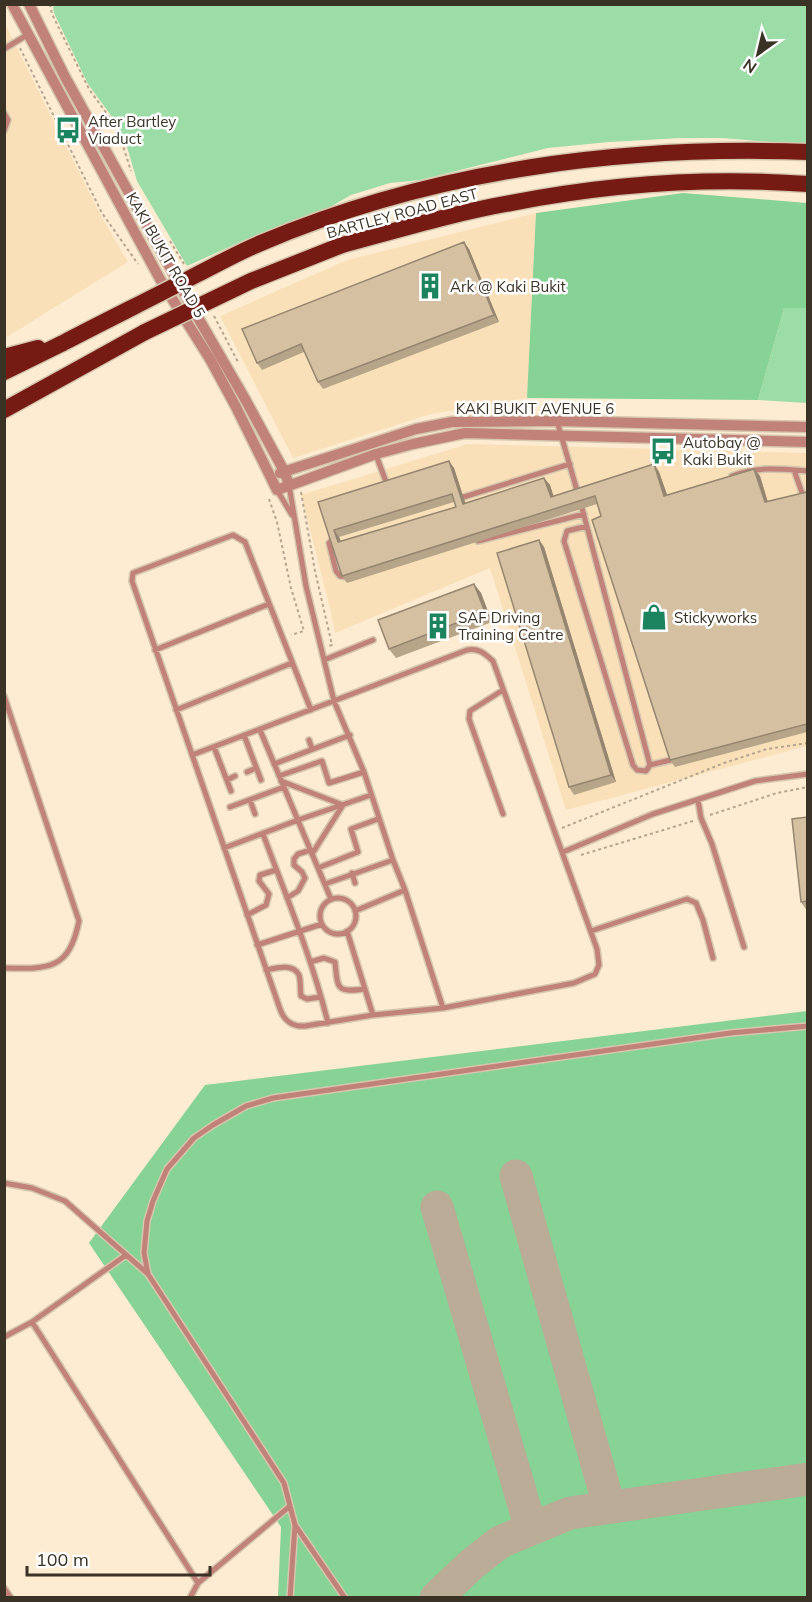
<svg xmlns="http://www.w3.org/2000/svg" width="812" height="1602" font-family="Mulish,sans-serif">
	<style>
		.built { fill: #fae0b9 }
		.green { fill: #9cdca6 }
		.forest { fill: #87d295 }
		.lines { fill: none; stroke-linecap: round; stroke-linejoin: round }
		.taxiway { stroke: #baac96; stroke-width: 33 }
		.service-casing { stroke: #d6c7af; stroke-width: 8 }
		.minor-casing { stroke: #d6c7af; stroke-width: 13 }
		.trunk-casing { stroke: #d6c7af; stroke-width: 19 }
		.path { stroke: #b3a590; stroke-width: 2; stroke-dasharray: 3 3; stroke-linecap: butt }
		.service { stroke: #c1827a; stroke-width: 5 }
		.minor { stroke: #c1827a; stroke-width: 10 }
		.trunk { stroke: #761a14; stroke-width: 16 }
		.trunk-bridge-casing { stroke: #d6c7af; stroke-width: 19; stroke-linecap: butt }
		.trunk-bridge { stroke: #761a14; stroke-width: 16 }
		.wall { fill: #b7a58a; fill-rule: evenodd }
		.shaded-wall { fill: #958671 }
		.building { fill: #d5c0a1; stroke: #958671; stroke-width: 1.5; fill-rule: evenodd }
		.labels { text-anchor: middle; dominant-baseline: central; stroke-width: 5; stroke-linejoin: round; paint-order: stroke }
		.poi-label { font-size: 15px; fill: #3a3225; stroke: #fff; text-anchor: start }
		.street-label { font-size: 15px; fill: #3a3225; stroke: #fff }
	</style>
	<rect width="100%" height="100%" fill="#fdecd2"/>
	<path class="built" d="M 4,22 L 100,214 L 128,262 L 5,338 Z
		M 536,213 L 527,398 L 431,414 L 293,458 L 220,316 L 347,260 Z
		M 468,444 L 807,453 L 807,746 L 566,810 L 490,568 L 335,633 L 330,608 L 301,495 Z"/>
	<path class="green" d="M 53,5 L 807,5 L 807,145 L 722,138 L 681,138 L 609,142 L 548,148 L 420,180 L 390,183 L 351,195 L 325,210 L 256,235 L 187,266 L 137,181 L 127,147 L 112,117 L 88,84 L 54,13 Z
		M 784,308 L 807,308 L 807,403 L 758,400 Z"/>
	<path class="forest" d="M 683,193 L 807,203 L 807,308 L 784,308 L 758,400 L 527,398 L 536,213 Z
		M 807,1011 L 807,1597 L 278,1597 L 281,1527 L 89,1243 L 205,1085 Z"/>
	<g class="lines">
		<path class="taxiway" d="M 516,1176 L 609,1506
			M 437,1207 L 531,1529
			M 436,1598 L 472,1564 L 500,1542 L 570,1513 L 808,1479"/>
		<g class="service-casing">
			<path id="service" d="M 4,49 L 27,35
				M 4,113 L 8,120 L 4,131
				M 557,421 L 578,494
				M 376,455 L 385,479
				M 794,470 L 808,510
				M 732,476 C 757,466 781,469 808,471
				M 289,485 L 306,586 L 334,701 L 364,772 L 393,860 L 405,890 L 443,1008
				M 277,490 L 292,515
				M 457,499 L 570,464
				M 582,508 L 650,765
				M 587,526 L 567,531 L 564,541 L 633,765 L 637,770 L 646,771 L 650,765 L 675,759
				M 334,538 L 329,543 L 336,571 L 340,576 L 348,577
				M 478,541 L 584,514
				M 155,650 L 269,604
				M 324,660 L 373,640
				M 4,696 L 79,921 C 69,970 49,969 4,968
				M 176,710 L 292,663
				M 260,730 L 331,899
				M 244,735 L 261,780
				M 309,740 L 312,749
				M 214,747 L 231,791
				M 192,755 L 467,650 C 479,648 484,653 493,661 L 597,949 L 599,965 L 595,974 L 574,983 L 443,1008 L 373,1015 L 305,1026 C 293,1027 284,1021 280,1009 L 132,581 L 133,573 L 233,535 L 245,542 L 311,710
				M 274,764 L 350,735
				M 247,772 L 256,768
				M 279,776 L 322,761 L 329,783 L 364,772
				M 227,780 L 235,776
				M 281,781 L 343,805
				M 250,800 L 255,814
				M 698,800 L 701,818 L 712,844 L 744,947
				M 230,807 L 284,787
				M 503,814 L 469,719 L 470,711 L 503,690
				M 263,834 C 286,896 312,958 328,1023
				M 224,848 L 298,820 L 371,795
				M 563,852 L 653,814 L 755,781 L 808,774
				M 312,854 L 343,805
				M 318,868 L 358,852 L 351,829 L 378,819
				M 352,873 L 355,883
				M 325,884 L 393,860
				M 287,898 L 298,891 L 305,878 L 302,872 L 294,865 L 294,859 L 298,854 L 311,850
				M320 916a18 18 0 1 1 36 0a18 18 0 1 1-36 0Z
				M 355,911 L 405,890
				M 247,915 L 266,905 L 269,894 L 259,881 L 260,875 L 276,870
				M 347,931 L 373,1015
				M 591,931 L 687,899 L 696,903 L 703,920 L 713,958
				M 257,945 L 322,924
				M 310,962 L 324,958 L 335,962 C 338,988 335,993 365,989
				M 266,970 C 276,968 293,963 299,975 C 301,981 300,990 301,996 L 307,999 L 321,997
				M 4,1183 L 32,1188 L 65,1201 L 148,1274 L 284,1483 L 295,1525 L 290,1598
				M 148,1274 L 144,1253 L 147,1221 L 153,1201 L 167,1169 L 194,1138 L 213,1125 L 246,1106 L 273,1098 L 730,1033 L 808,1026
				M 32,1322 L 198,1583
				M 4,1337 L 32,1322 L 126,1255
				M 295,1525 L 345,1598
				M 4,1588 L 11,1598
				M 190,1598 L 198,1583 L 290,1506"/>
		</g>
		<g class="minor-casing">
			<path id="minor" d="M 12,4 L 161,281 L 210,359 L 236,407 L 277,490 L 376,454 L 413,444 L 465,433 L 808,442
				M 29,4 L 65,77 L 193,309 L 245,399 L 284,471 L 289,484
				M 280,473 L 416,429 L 452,422 L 557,421 L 808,427"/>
		</g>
		<g class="trunk-casing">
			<path id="trunk" d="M 342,245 C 398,230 454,213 511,203 C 608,184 709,177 808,184
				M 4,357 L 38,348
				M 4,372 L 63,343
				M 4,410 L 145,332"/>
		</g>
		<path class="path" d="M 50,4 L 52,14 L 89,89 L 110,118 L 124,149 L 131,171
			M 20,48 L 102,213 L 138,264
			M 170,241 L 184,264
			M 214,316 L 239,364
			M 301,492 L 315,571 L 332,645 L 329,646
			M 269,499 L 277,522 L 291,588 L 304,631 L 291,635
			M 710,815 L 777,793 L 808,787
			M 562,828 L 724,763 L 767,749 L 808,743
			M 581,855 L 693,821"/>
		<use href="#service" class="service"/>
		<use href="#minor" class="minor"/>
		<use href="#trunk" class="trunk"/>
		<g class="trunk-bridge-casing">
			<path id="trunk-bridge" d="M 145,332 L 251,281 L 342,245
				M 63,343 C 107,320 152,298 196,275 C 218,264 239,252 261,243 C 433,170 623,145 808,152"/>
		</g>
		<use href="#trunk-bridge" class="trunk-bridge"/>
	</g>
	<path class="wall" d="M 469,249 L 499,322 L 323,389 L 318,382 L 304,352 L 262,370 L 257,363 Z
		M 654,464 L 659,472 L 667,495 L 754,469 L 760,476 L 768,502 L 807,492 L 807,732 L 675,767 L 670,760 L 597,504 L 347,583 L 342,576 L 318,502 L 454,468 L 465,503 L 544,478 L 550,485 L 553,496 ZM 454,502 L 456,507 L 341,541 L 339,537 Z
		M 539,540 L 544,547 L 616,782 L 574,795 L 569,787 Z
		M 474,584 L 481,593 L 492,622 L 396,658 L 389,649 Z
		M 807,817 L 807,911 L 801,902 Z"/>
	<path class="shaded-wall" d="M 464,242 L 469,249 L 499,322 L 494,315 Z
		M 449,461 L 454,468 L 468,511 L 463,504 Z
		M 654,464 L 659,472 L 670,503 L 664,496 Z
		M 754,469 L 760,476 L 770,510 L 765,502 Z
		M 544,478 L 550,485 L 556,504 L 551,497 Z
		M 334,530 L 339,537 L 343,549 L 338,542 Z
		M 539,540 L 544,547 L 616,782 L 611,775 Z
		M 474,584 L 481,593 L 492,622 L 485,612 Z"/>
	<path class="building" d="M 464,242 L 494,315 L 318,382 L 301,344 L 257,363 L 242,329 Z
		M 449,461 L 463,504 L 544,478 L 551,497 L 654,464 L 664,496 L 754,469 L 765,502 L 807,492 L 807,724 L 670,760 L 592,520 L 601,516 L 595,496 L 342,576 L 318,502 ZM 452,494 L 456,507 L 338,542 L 334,530 Z
		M 539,540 L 611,775 L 569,787 L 497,553 Z
		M 474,584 L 485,612 L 389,649 L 378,620 Z
		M 807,817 L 807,901 L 801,902 L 792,819 Z"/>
	<defs>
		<g id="bus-bare" transform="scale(2.07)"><path d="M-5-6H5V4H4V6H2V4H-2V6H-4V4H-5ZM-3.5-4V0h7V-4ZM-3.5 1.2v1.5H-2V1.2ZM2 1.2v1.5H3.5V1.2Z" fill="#1b845f" stroke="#fff" stroke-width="2.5" paint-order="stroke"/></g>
		<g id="building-bare" transform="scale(2.07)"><path d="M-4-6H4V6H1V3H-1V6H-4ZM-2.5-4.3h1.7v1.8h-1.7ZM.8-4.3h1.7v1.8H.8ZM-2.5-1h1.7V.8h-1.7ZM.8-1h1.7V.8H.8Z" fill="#1b845f" stroke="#fff" stroke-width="2.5" paint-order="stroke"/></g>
		<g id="shop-bare" transform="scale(2.07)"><path d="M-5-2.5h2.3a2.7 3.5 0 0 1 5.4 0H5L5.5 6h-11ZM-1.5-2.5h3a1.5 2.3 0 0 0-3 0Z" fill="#1b845f" stroke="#fff" stroke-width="2.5" paint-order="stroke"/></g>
	</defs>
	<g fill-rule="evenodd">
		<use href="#bus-bare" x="68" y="130"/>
		<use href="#building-bare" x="430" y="286"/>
		<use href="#bus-bare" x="663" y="451"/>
		<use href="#shop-bare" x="654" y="617"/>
		<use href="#building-bare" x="438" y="626"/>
	</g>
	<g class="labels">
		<g class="poi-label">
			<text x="88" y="121">After Bartley<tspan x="88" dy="17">Viaduct</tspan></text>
			<text x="450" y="286">Ark @ Kaki Bukit</text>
			<text x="683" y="442">Autobay @<tspan x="683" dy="17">Kaki Bukit</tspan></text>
			<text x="458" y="617">SAF Driving<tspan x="458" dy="17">Training Centre</tspan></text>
			<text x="674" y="617">Stickyworks</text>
		</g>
		<g class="street-label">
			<text transform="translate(402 213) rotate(-15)">BARTLEY ROAD EAST</text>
			<text transform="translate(166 255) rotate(60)">KAKI BUKIT ROAD 5</text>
			<text x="535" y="408">KAKI BUKIT AVENUE 6</text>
		</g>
	</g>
	<rect width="812" height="1602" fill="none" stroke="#3a3225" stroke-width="12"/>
	<g transform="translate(758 54) rotate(214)" stroke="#ffffff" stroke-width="4.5" paint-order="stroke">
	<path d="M0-4.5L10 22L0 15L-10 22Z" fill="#3a3225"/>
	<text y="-9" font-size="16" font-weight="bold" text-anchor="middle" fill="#3a3225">N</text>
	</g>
	<path d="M27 1566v9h183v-9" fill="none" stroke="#3a3225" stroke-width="3"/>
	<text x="36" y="1566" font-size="18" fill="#3a3225" stroke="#ffffff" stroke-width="4.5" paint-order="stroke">100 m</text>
</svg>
